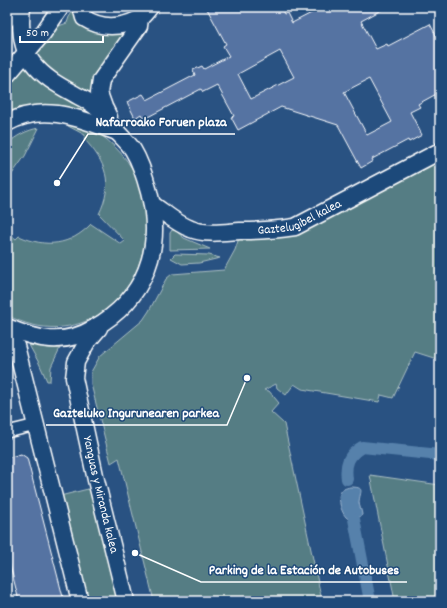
<svg xmlns="http://www.w3.org/2000/svg" width="447" height="608" font-family="Dekko,sans-serif">
	<style>
		.green { fill: #557d84; stroke: #aabec2 }
		.water { fill: #5781ab; stroke: #9ab3cd }
		.lines { fill: none; stroke-linecap: round; stroke-linejoin: round }
		.canal { stroke: #5781ab; stroke-width: 12 }
		.building { fill: #5573a2; stroke: #fff; fill-rule: evenodd }
		.street-casing { stroke: #fff; stroke-width: 14 }
		.secondary-casing { stroke: #fff; stroke-width: 19 }
		.street { stroke: #1f4a7a; stroke-width: 11 }
		.secondary { stroke: #1f4a7a; stroke-width: 16 }
		.labels { text-anchor: middle; dominant-baseline: central; stroke-width: 3; stroke-linejoin: round; paint-order: stroke }
		.street-label { font-size: 13px; fill: #fff; stroke: #1f4a7a }
		.leader { fill: none; stroke: #fff; stroke-width: 1.5 }
		.callout-dot { fill: #fff; stroke: #1f4a7a; stroke-width: 1.5 }
		.callout-label { font-size: 14px; text-anchor: middle; font-weight: bold; fill: #fff; stroke: #1f4a7a; stroke-width: 3; stroke-linejoin: round; paint-order: stroke }
	</style>
	<rect width="100%" height="100%" fill="#295282"/>
	<filter id="ink" filterUnits="userSpaceOnUse"><feTurbulence type="fractalNoise" baseFrequency=".025" numOctaves="2"/><feDisplacementMap in="SourceGraphic" scale="8" xChannelSelector="R" yChannelSelector="G"/><feConvolveMatrix kernelMatrix="1 2 1 2 8 2 1 2 1" color-interpolation-filters="sRGB"/></filter>
	<g filter="url(#ink)">
		<path class="green" d="M 76,7 L 81,12 L 131,28 L 94,98 L 52,72 L 37,55 L 47,42 L 56,27 L 67,23 L 69,17 Z
			M 24,65 L 97,115 L 7,114 L 7,89 L 17,74 Z
			M 69,123 C 79,126 92,129 101,135 C 121,150 137,170 144,196 C 147,206 146,219 146,229 C 143,302 75,352 7,315 L 7,232 L 16,239 L 19,236 C 46,248 70,246 91,224 L 121,244 L 125,241 L 99,214 C 114,183 106,162 84,139 L 85,135 L 68,126 L 67,124 Z
			M 39,128 L 25,156 L 7,181 L 7,144 C 16,136 27,130 39,128 Z
			M 440,159 L 440,360 L 415,352 L 393,398 L 381,395 L 379,402 L 302,389 L 294,384 L 286,395 L 277,388 L 276,384 L 264,390 L 269,391 L 279,403 L 271,412 L 284,424 L 322,601 L 154,601 L 119,458 L 111,463 L 91,384 L 91,372 L 100,356 L 143,320 L 149,311 L 166,279 L 172,274 L 224,270 L 235,250 L 239,238 L 281,236 Z
			M 172,230 L 176,231 L 184,238 L 210,249 L 170,250 L 170,233 Z
			M 175,254 L 209,255 L 220,258 L 199,263 L 182,264 L 171,258 Z
			M 29,345 L 46,348 L 60,348 L 51,367 L 50,381 L 47,381 L 39,363 Z
			M 370,475 L 440,485 L 440,601 L 395,601 Z
			M 92,488 L 121,601 L 87,601 L 60,496 Z"/>
		<path class="water" d="M 350,487 C 366,487 360,491 359,502 C 359,506 362,511 362,515 C 349,526 343,516 340,504 C 340,500 338,497 340,494 C 341,489 346,488 350,487 Z"/>
		<g class="lines">
			<path class="canal" d="M 347,479 C 345,464 348,455 362,447 L 440,455
				M 354,519 L 370,601"/>
		</g>
		<path class="building" d="M 206,7 L 280,7 L 284,14 L 287,13 L 292,23 L 323,7 L 387,7 L 361,21 L 376,49 L 387,44 L 388,46 L 430,24 L 440,43 L 440,92 L 418,104 L 420,107 L 410,112 L 422,135 L 409,142 L 408,140 L 372,159 L 373,161 L 361,168 L 338,125 L 281,107 L 238,130 L 231,117 L 234,116 L 217,85 L 203,92 L 201,89 L 144,119 L 141,114 L 135,118 L 127,102 L 143,94 L 147,100 L 195,75 L 193,70 L 202,66 L 204,69 L 229,56 L 223,46 L 226,44 ZM 280,51 L 294,77 L 251,99 L 238,74 ZM 369,79 L 392,122 L 367,135 L 344,92 Z
			M 21,454 L 27,458 L 64,601 L 19,601 L 7,553 L 7,458 Z"/>
		<g class="lines">
			<g class="street-casing">
				<path id="street" d="M 7,432 L 36,425"/>
			</g>
			<g class="secondary-casing">
				<g id="secondary">
					<path d="M 81,7 L 84,18 C 101,29 121,28 139,19 C 143,16 147,11 150,7"/>
					<path d="M 7,19 L 9,7"/>
					<path d="M 7,75 L 43,33 L 61,7"/>
					<path d="M 109,117 L 104,107 L 99,93 L 101,80 L 139,26 L 140,18"/>
					<path d="M 7,123 C 44,102 81,119 117,132"/>
					<path id="s1" d="M 152,204 C 165,213 177,224 191,229 C 206,235 224,232 240,231 C 258,231 276,230 295,227 L 440,151"/>
					<path d="M 7,327 C 37,340 64,346 94,328 C 145,299 164,249 149,192 C 145,177 141,163 133,150 C 128,142 119,135 113,127 C 108,121 104,114 98,109 C 92,103 84,99 78,96 C 60,86 44,78 32,62 C 20,47 20,25 22,7"/>
					<path id="s2" d="M 99,328 L 87,342 L 76,362 L 74,378 L 96,480 L 126,601"/>
					<path d="M 7,332 L 16,346 L 80,601"/>
				</g>
			</g>
			<use href="#street" class="street"/>
			<use href="#secondary" class="secondary"/>
		</g>
	</g>
	<g class="labels">
		<g class="street-label">
			<text stroke="none"><textPath href="#s1" startOffset="158">Gaztelugibel kalea</textPath></text>
			<text stroke="none"><textPath href="#s2" startOffset="177">Yanguas y Miranda kalea</textPath></text>
		</g>
	</g>
	<path class="leader" d="M57 183L88 134H235M247 378L227 425H46M135 553L201 582H407"/>
	<g class="callout-dot">
		<circle cx="57" cy="183" r="4"/>
		<circle cx="247" cy="378" r="4"/>
		<circle cx="135" cy="553" r="4"/>
	</g>
	<g class="callout-label">
		<text x="161" y="126">Nafarroako Foruen plaza</text>
		<text x="136" y="417">Gazteluko Ingurunearen parkea</text>
		<text x="304" y="574">Parking de la Estación de Autobuses</text>
	</g>
	<rect width="447" height="608" fill="none" stroke="#1f4a7a" stroke-width="24"/>
	<rect x="12" y="12" width="423" height="584" fill="none" stroke="#fff" stroke-width="1.5" filter="url(#ink)"/>
	<path d="M20 36v6h83v-6" fill="none" stroke="#ffffff" stroke-width="2"/>
	<text x="26" y="36" font-size="12" fill="#ffffff" stroke="#1f4a7a" stroke-width="3" paint-order="stroke">50 m</text>
</svg>
